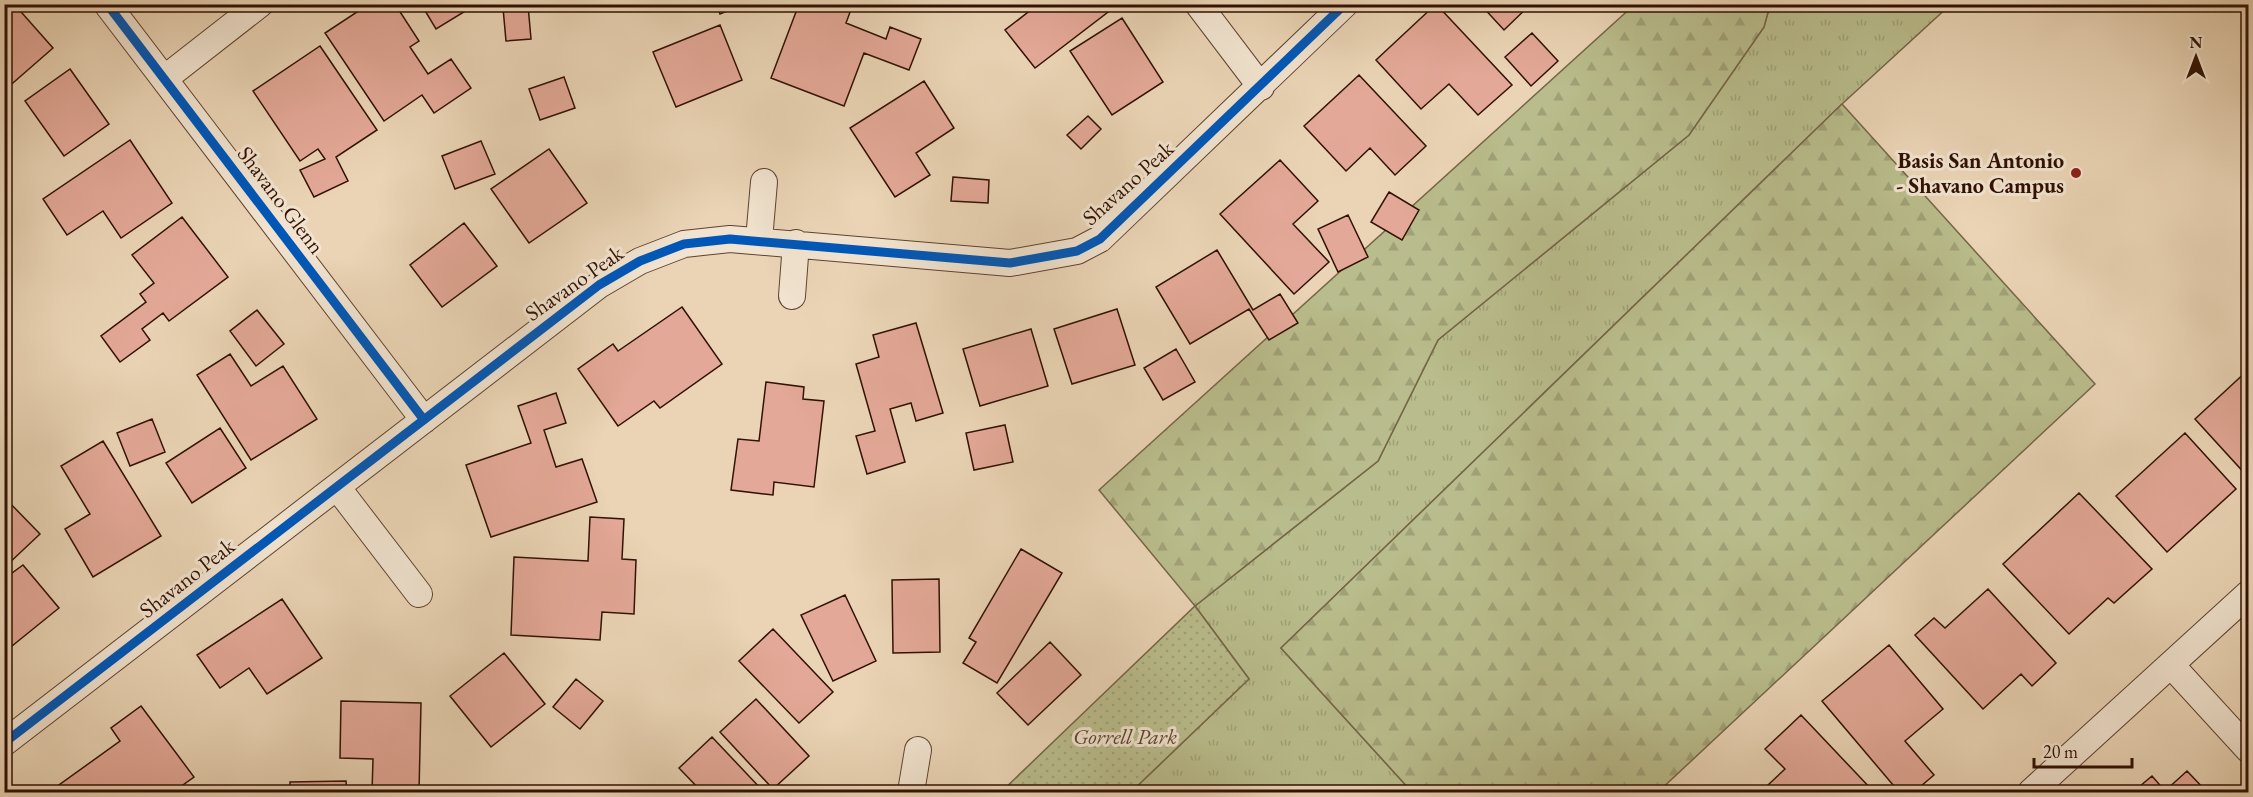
<svg xmlns="http://www.w3.org/2000/svg" width="2253" height="797" font-family="'EB Garamond',serif">
	<style>
		.grass { fill: url(#grass-tufts); stroke: #756648; stroke-width: 1.5 }
		.forest { fill: url(#forest-firs); stroke: #756648; stroke-width: 1.5 }
		.park { fill: url(#park-dots); stroke: #756648; stroke-width: 1.5 }
		.building { fill: #e3a897; stroke: #311104; stroke-width: 1.5 }
		.lines { fill: none; stroke-linecap: round; stroke-linejoin: round }
		.street-casing { stroke: #5f4230; stroke-width: 28 }
		.street { stroke: #f1e3cf; stroke-width: 26 }
		.cycleway-casing { stroke: #f1e3cf; stroke-width: 13 }
		.cycleway { stroke: #0057b8; stroke-width: 9 }
		.poi-dot { fill: #8f2418; stroke: #f1e3cf; stroke-width: 2 }
		.labels { text-anchor: middle; dominant-baseline: central; stroke-width: 6; stroke-linejoin: round; paint-order: stroke }
		.poi-label { font-size: 22px; font-weight: bold; fill: #311104; stroke: #f1e3cf; text-anchor: end }
		.street-label { font-size: 22px; fill: #311104; stroke: #f1e3cf }
		.park-label { font-size: 22px; font-style: italic; fill: #5a442d; stroke: #f1e3cf }
	</style>
	<defs>
		<pattern id="grass-tufts" width="24" height="20" patternUnits="userSpaceOnUse" patternTransform="scale(1.5)"><rect width="24" height="20" fill="#b9bc8c"/><path d="M3 7l-1-3M5 7V3M7 7l1-3M15 17l-1-3M17 17v-4M19 17l1-3" fill="none" stroke="#a0a177"/></pattern>
		<pattern id="forest-firs" width="22" height="20" patternUnits="userSpaceOnUse" patternTransform="scale(1.5)"><rect width="22" height="20" fill="#b9bc8c"/><path d="M5 1l3.5 6h-7zM16 11l3.5 6h-7z" fill="#a0a177"/></pattern>
		<pattern id="park-dots" width="8" height="8" patternUnits="userSpaceOnUse" patternTransform="scale(1.5)"><rect width="8" height="8" fill="#b9bc8c"/><path d="M2 2h.1M6 6h.1" fill="none" stroke="#a0a177" stroke-width="1.8" stroke-linecap="round"/></pattern>
	</defs>
	<rect width="100%" height="100%" fill="#ead4b5"/>
	<filter id="stains"><feTurbulence type="fractalNoise" baseFrequency=".00333" numOctaves="4"/><feColorMatrix values="0 0 0 0 .2 0 0 0 0 .09 0 0 0 0 .02 0 0 0 .5 -.17"/></filter>
	<radialGradient id="worn" r=".72"><stop offset=".6" stop-color="#630" stop-opacity="0"/><stop offset="1" stop-color="#630" stop-opacity=".3"/></radialGradient>
	<path class="grass" d="M 1770,5 L 1950,5 L 1842,104 L 1281,648 L 1412,792 L 1131,792 L 1249,679 L 1195,606 L 1378,461 L 1438,340 L 1689,135 L 1764,27 Z"/>
	<path class="forest" d="M 1634,5 L 1770,5 L 1764,27 L 1689,135 L 1438,340 L 1378,461 L 1195,606 L 1099,490 Z
		M 1842,104 L 2095,384 L 1658,792 L 1412,792 L 1281,648 Z"/>
	<path class="park" d="M 1195,606 L 1249,679 L 1131,792 L 1001,792 Z"/>
	<path class="building" d="M 4,4 L 14,4 L 53,48 L 6,89 L 4,87 Z
		M 369,4 L 395,4 L 419,41 L 410,47 L 428,74 L 451,59 L 471,88 L 434,113 L 422,95 L 384,121 L 325,33 Z
		M 421,4 L 477,4 L 436,29 Z
		M 716,4 L 744,4 L 720,14 Z
		M 799,4 L 853,4 L 846,23 L 886,39 L 890,27 L 921,39 L 909,70 L 864,53 L 844,106 L 771,78 Z
		M 1029,4 L 1109,4 L 1112,9 L 1035,68 L 1005,30 L 1032,9 Z
		M 1436,4 L 1512,85 L 1478,115 L 1449,84 L 1421,109 L 1376,60 Z
		M 1480,4 L 1531,4 L 1504,30 Z
		M 528,5 L 531,39 L 506,41 L 503,8 Z
		M 1122,18 L 1163,82 L 1112,115 L 1070,51 Z
		M 720,25 L 742,80 L 676,107 L 653,52 Z
		M 1532,33 L 1558,61 L 1531,86 L 1505,57 Z
		M 320,46 L 377,130 L 336,157 L 348,181 L 314,197 L 300,170 L 325,159 L 318,149 L 300,161 L 253,91 Z
		M 70,69 L 109,124 L 64,156 L 25,101 Z
		M 1359,75 L 1426,146 L 1395,175 L 1370,148 L 1346,171 L 1304,126 Z
		M 564,77 L 575,108 L 540,120 L 529,89 Z
		M 924,81 L 954,128 L 916,153 L 930,175 L 895,197 L 850,128 Z
		M 1088,116 L 1101,129 L 1081,149 L 1067,135 Z
		M 130,140 L 172,203 L 121,238 L 103,211 L 67,235 L 43,199 Z
		M 481,141 L 495,174 L 455,189 L 442,156 Z
		M 549,149 L 587,203 L 529,243 L 491,189 Z
		M 1280,160 L 1318,201 L 1293,224 L 1329,262 L 1294,294 L 1220,214 Z
		M 953,177 L 989,180 L 988,203 L 951,201 Z
		M 1389,192 L 1419,210 L 1402,240 L 1371,222 Z
		M 1348,215 L 1368,257 L 1338,272 L 1318,229 Z
		M 182,217 L 228,277 L 169,321 L 163,313 L 142,329 L 150,340 L 120,362 L 101,336 L 146,302 L 140,294 L 154,283 L 132,255 Z
		M 464,223 L 497,266 L 442,307 L 410,265 Z
		M 1217,250 L 1253,310 L 1280,294 L 1298,323 L 1269,340 L 1249,309 L 1190,344 L 1156,287 Z
		M 682,307 L 722,364 L 660,408 L 654,401 L 618,426 L 578,369 L 613,344 L 618,351 Z
		M 1117,309 L 1135,365 L 1072,384 L 1054,329 Z
		M 257,310 L 284,344 L 256,366 L 230,331 Z
		M 916,323 L 943,413 L 916,421 L 911,403 L 890,409 L 905,462 L 867,474 L 856,436 L 875,431 L 856,364 L 879,357 L 873,335 Z
		M 1031,329 L 1048,386 L 980,406 L 963,349 Z
		M 1176,349 L 1195,382 L 1163,400 L 1144,368 Z
		M 230,354 L 251,386 L 283,366 L 317,419 L 251,460 L 197,375 Z
		M 2248,370 L 2248,477 L 2195,419 Z
		M 766,382 L 804,387 L 803,399 L 824,401 L 814,487 L 774,482 L 773,495 L 731,490 L 738,439 L 759,441 Z
		M 556,393 L 566,423 L 544,430 L 556,467 L 582,459 L 597,502 L 491,537 L 466,465 L 531,443 L 518,406 Z
		M 152,419 L 165,452 L 130,466 L 117,433 Z
		M 1005,425 L 1013,462 L 974,470 L 966,433 Z
		M 220,428 L 246,468 L 192,503 L 166,463 Z
		M 2185,433 L 2236,489 L 2167,552 L 2116,496 Z
		M 103,441 L 161,536 L 93,577 L 65,529 L 90,514 L 61,466 Z
		M 2079,493 L 2152,569 L 2114,603 L 2108,598 L 2069,634 L 2003,564 Z
		M 4,497 L 40,534 L 6,566 L 4,564 Z
		M 590,517 L 624,519 L 622,559 L 636,560 L 634,614 L 602,612 L 600,640 L 511,635 L 514,557 L 588,561 Z
		M 1021,549 L 1062,573 L 997,683 L 963,663 L 976,642 L 969,638 Z
		M 23,565 L 59,608 L 7,650 L 4,647 L 4,579 Z
		M 939,579 L 940,652 L 893,653 L 892,580 Z
		M 1988,589 L 2056,663 L 2032,686 L 2021,674 L 1983,709 L 1915,635 L 1934,618 L 1945,628 Z
		M 845,595 L 876,661 L 833,681 L 801,615 Z
		M 282,599 L 322,658 L 267,694 L 249,668 L 220,688 L 197,655 Z
		M 773,629 L 833,692 L 799,723 L 739,661 Z
		M 1050,642 L 1081,675 L 1028,725 L 997,693 Z
		M 1889,645 L 1943,709 L 1905,741 L 1934,775 L 1914,792 L 1899,792 L 1822,701 Z
		M 504,653 L 545,704 L 491,747 L 450,696 Z
		M 576,679 L 603,701 L 580,729 L 553,707 Z
		M 756,699 L 809,756 L 773,789 L 720,732 Z
		M 341,701 L 421,703 L 419,792 L 372,792 L 373,759 L 340,758 Z
		M 141,706 L 194,777 L 173,792 L 65,792 L 59,785 L 120,741 L 111,728 Z
		M 1801,715 L 1874,792 L 1775,792 L 1768,785 L 1785,769 L 1765,749 Z
		M 712,737 L 764,792 L 702,792 L 679,768 Z
		M 2187,771 L 2207,792 L 2133,792 L 2152,776 L 2165,791 Z
		M 346,781 L 347,792 L 290,792 L 290,782 Z
		M 222,786 L 224,792 L 192,792 Z"/>
	<g class="lines">
		<g class="street-casing">
			<path id="street" d="M 107,4 L 424,420
				M 1198,4 L 1261,87
				M 164,79 L 260,4
				M 759,240 L 764,182
				M 792,296 L 796,243
				M 337,487 L 419,594
				M 2172,666 L 2248,749
				M 4,743 L 599,285 L 640,261 L 684,244 L 730,239 L 1010,263 L 1077,251 L 1100,239 L 1345,4
				M 911,792 L 918,750
				M 2031,792 L 2248,594"/>
		</g>
		<use href="#street" class="street"/>
		<g class="cycleway-casing">
			<path id="cycleway" d="M 107,4 L 424,420
				M 4,743 L 599,285 L 640,261 L 684,244 L 730,239 L 1010,263 L 1077,251 L 1100,239 L 1345,4"/>
		</g>
		<use href="#cycleway" class="cycleway"/>
	</g>
	<circle class="poi-dot" cx="2076" cy="173" r="6"/>
	<g class="labels">
		<g class="poi-label">
			<text x="2064" y="160">Basis San Antonio<tspan x="2064" dy="25">- Shavano Campus</tspan></text>
		</g>
		<g class="street-label">
			<text transform="translate(1128 183) rotate(-42)">Shavano Peak</text>
			<text transform="translate(281 200) rotate(53)">Shavano Glenn</text>
			<text transform="translate(574 283) rotate(-35)">Shavano Peak</text>
			<text transform="translate(187 578) rotate(-38)">Shavano Peak</text>
		</g>
		<g class="park-label">
			<text x="1125" y="736">Gorrell Park</text>
		</g>
	</g>
	<rect width="2253" height="797" fill="none" stroke="#ead4b5" stroke-width="24"/>
	<rect x="6" y="6" width="2241" height="785" fill="none" stroke="#311104" stroke-width="3"/>
	<rect x="12" y="12" width="2229" height="773" fill="none" stroke="#311104" stroke-width="1.5"/>
	<g transform="translate(2196 57)" stroke="#f1e3cf" stroke-width="4.5" paint-order="stroke">
	<path d="M0-4.5L10 22L0 15L-10 22Z" fill="#311104"/>
	<text y="-9" font-size="16" font-weight="bold" text-anchor="middle" fill="#311104">N</text>
	</g>
	<path d="M2034 758v9h98v-9" fill="none" stroke="#311104" stroke-width="3"/>
	<text x="2043" y="758" font-size="18" fill="#311104" stroke="#f1e3cf" stroke-width="4.5" paint-order="stroke">20 m</text>
	<rect width="100%" height="100%" filter="url(#stains)"/>
	<rect width="100%" height="100%" fill="url(#worn)"/>
</svg>
